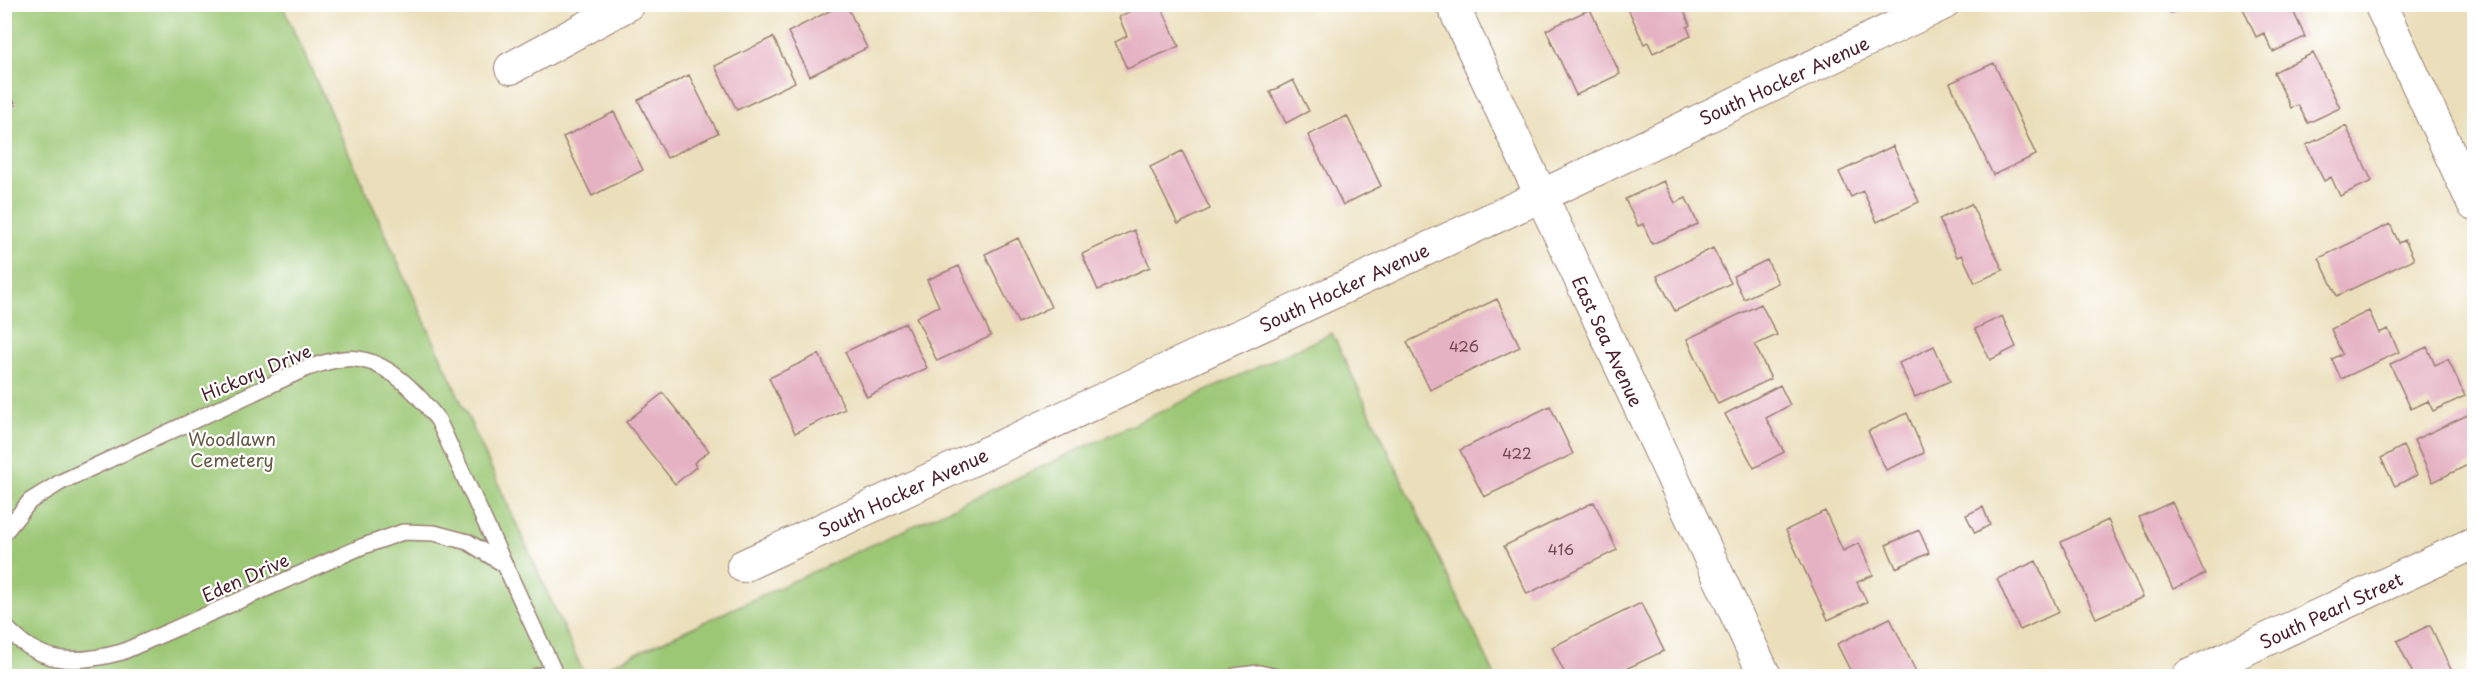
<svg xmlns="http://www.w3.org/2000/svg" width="2479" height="681" font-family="'Playpen Sans',sans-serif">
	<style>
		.green { fill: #9cc876; stroke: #737450; stroke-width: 1.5 }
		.building { fill: #e5b2c3 }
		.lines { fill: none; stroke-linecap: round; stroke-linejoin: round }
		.service-casing { stroke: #9a7f73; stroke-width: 18 }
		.minor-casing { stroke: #9a7f73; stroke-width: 34 }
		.service { stroke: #fff; stroke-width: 15 }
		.minor { stroke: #fff; stroke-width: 32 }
		.labels { text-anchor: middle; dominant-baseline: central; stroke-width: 4.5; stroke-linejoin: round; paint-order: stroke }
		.number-label { font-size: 15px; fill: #714451 }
		.street-label { font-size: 18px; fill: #4a1f2b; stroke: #fff }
		.park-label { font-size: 18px; fill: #675a45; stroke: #fff }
	</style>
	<rect width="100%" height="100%" fill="#fff"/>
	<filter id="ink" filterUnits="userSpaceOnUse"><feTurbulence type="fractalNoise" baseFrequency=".0167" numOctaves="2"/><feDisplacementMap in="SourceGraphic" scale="12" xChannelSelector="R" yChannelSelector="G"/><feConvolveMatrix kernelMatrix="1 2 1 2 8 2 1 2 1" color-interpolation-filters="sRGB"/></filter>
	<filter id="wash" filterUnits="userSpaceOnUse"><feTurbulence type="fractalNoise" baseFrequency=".008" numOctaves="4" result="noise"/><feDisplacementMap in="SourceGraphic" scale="24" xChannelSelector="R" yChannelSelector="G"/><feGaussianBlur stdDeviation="1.35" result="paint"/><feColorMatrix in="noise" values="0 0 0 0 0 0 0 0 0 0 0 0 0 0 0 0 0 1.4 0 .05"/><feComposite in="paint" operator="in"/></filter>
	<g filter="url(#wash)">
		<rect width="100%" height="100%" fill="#ebdfbb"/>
		<path class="green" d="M 4,5 L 282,5 L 585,676 L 5,676 Z
			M 1332,333 L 1495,676 L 587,676 Z"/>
		<g id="blocks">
			<path class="building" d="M 843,4 L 846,4 L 867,48 L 810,76 L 788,32 Z
				M 1146,4 L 1160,4 L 1179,46 L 1127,69 L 1115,42 L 1127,36 L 1119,17 Z
				M 1626,4 L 1681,4 L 1690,25 L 1687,27 L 1691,36 L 1653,53 L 1648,42 L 1644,44 Z
				M 2167,4 L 2189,4 L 2171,13 Z
				M 2241,4 L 2290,4 L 2305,37 L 2273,52 L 2264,33 L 2256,37 Z
				M 1590,9 L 1620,74 L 1576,95 L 1546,30 Z
				M 773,37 L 795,82 L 737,110 L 715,66 Z
				M 2313,53 L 2340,108 L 2308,123 L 2298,105 L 2291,108 L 2274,72 Z
				M 1994,63 L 2036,155 L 1993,175 L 1950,83 Z
				M 689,75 L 718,133 L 667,158 L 638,100 Z
				M 1293,80 L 1309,111 L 1286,123 L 1270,92 Z
				M 4,83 L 16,105 L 4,111 Z
				M 614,112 L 643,170 L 592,196 L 563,137 Z
				M 1347,116 L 1381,186 L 1343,205 L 1308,135 Z
				M 2346,126 L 2372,181 L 2340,196 L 2331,177 L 2324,181 L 2306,145 Z
				M 1893,146 L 1919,202 L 1877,222 L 1863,191 L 1851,197 L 1839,172 Z
				M 1182,151 L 1210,209 L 1178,224 L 1150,167 Z
				M 1664,181 L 1675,203 L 1686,198 L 1698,224 L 1652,244 L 1643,224 L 1638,226 L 1625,199 Z
				M 1971,204 L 2003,270 L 1975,283 L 1962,255 L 1957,257 L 1939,219 Z
				M 2390,224 L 2399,243 L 2405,240 L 2414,259 L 2337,296 L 2319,258 Z
				M 1134,230 L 1150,267 L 1098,290 L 1082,254 Z
				M 1018,238 L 1051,307 L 1018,323 L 985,254 Z
				M 1713,248 L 1731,283 L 1675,311 L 1657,276 Z
				M 1767,260 L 1778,283 L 1744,299 L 1733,276 Z
				M 959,266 L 991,336 L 937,361 L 916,317 L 939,306 L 927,280 Z
				M 1497,299 L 1520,347 L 1430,390 L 1407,342 Z
				M 1761,304 L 1777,335 L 1755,345 L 1771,379 L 1718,404 L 1687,339 Z
				M 2369,311 L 2379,333 L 2388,329 L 2399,352 L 2341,379 L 2332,359 L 2342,354 L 2331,329 Z
				M 2002,316 L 2016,347 L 1990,360 L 1975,329 Z
				M 905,323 L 927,368 L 867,397 L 845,352 Z
				M 1934,346 L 1950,381 L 1915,397 L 1899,363 Z
				M 2427,347 L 2435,365 L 2448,359 L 2465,396 L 2433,411 L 2428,401 L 2411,409 L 2390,364 Z
				M 819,354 L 845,409 L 795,433 L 769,378 Z
				M 1780,385 L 1790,405 L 1766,418 L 1784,452 L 1754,468 L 1725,414 Z
				M 663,393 L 709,451 L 694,463 L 696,467 L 675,484 L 626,422 Z
				M 1550,406 L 1573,454 L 1484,497 L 1460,450 Z
				M 2474,412 L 2474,462 L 2433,482 L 2414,440 Z
				M 1907,413 L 1924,453 L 1886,470 L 1868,431 Z
				M 2403,446 L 2417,475 L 2395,486 L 2381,458 Z
				M 1594,502 L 1617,550 L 1527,594 L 1504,546 Z
				M 2172,502 L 2205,574 L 2173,589 L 2139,517 Z
				M 1983,507 L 1990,525 L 1975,533 L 1966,515 Z
				M 1825,511 L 1843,551 L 1859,543 L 1873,575 L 1857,582 L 1867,602 L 1828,620 L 1786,530 Z
				M 2108,520 L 2143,597 L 2096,618 L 2061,542 Z
				M 1919,530 L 1929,553 L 1896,568 L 1886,545 Z
				M 2036,561 L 2059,612 L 2020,630 L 1997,579 Z
				M 1641,603 L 1664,651 L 1611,676 L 1566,676 L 1552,647 Z
				M 1890,618 L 1918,676 L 1853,676 L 1837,644 Z
				M 2430,625 L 2454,676 L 2414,676 L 2397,641 Z"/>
		</g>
	</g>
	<g filter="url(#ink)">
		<use href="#blocks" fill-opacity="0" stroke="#9a7f73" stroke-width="1.5"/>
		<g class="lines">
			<g class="service-casing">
				<path id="service" d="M 4,533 L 30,501 L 61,482 L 307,368 C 318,365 331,360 343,359 C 383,354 417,392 438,420 L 556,676
					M 4,625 C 39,665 74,665 122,652 L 361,547 L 403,532 L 434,533 L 468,542 L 505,565
					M 537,676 L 553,672
					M 1235,676 L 1259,673 L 1273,676"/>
			</g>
			<g class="minor-casing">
				<path id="minor" d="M 1452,4 L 1765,676
					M 2380,4 L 2474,205
					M 511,68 L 629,4
					M 743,566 L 1541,196 L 1943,4
					M 2188,676 L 2474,543"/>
			</g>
			<use href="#service" class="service"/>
			<use href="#minor" class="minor"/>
		</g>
	</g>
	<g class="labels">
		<g class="number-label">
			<text x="1464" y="345">426</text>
			<text x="1517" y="452">422</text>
			<text x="1561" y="548">416</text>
		</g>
		<g class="street-label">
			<text transform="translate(1784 80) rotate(-25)">South Hocker Avenue</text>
			<text transform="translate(1344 287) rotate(-25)">South Hocker Avenue</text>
			<text transform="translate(1608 341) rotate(65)">East Sea Avenue</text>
			<text transform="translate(256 372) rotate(-23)">Hickory Drive</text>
			<text transform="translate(903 492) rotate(-25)">South Hocker Avenue</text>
			<text transform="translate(245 577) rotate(-24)">Eden Drive</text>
			<text transform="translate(2331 610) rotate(-25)">South Pearl Street</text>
		</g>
		<g class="park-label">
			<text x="232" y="438">Woodlawn<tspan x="232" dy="21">Cemetery</tspan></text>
		</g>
	</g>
	<rect width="2479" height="681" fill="none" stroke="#fff" stroke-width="24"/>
</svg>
